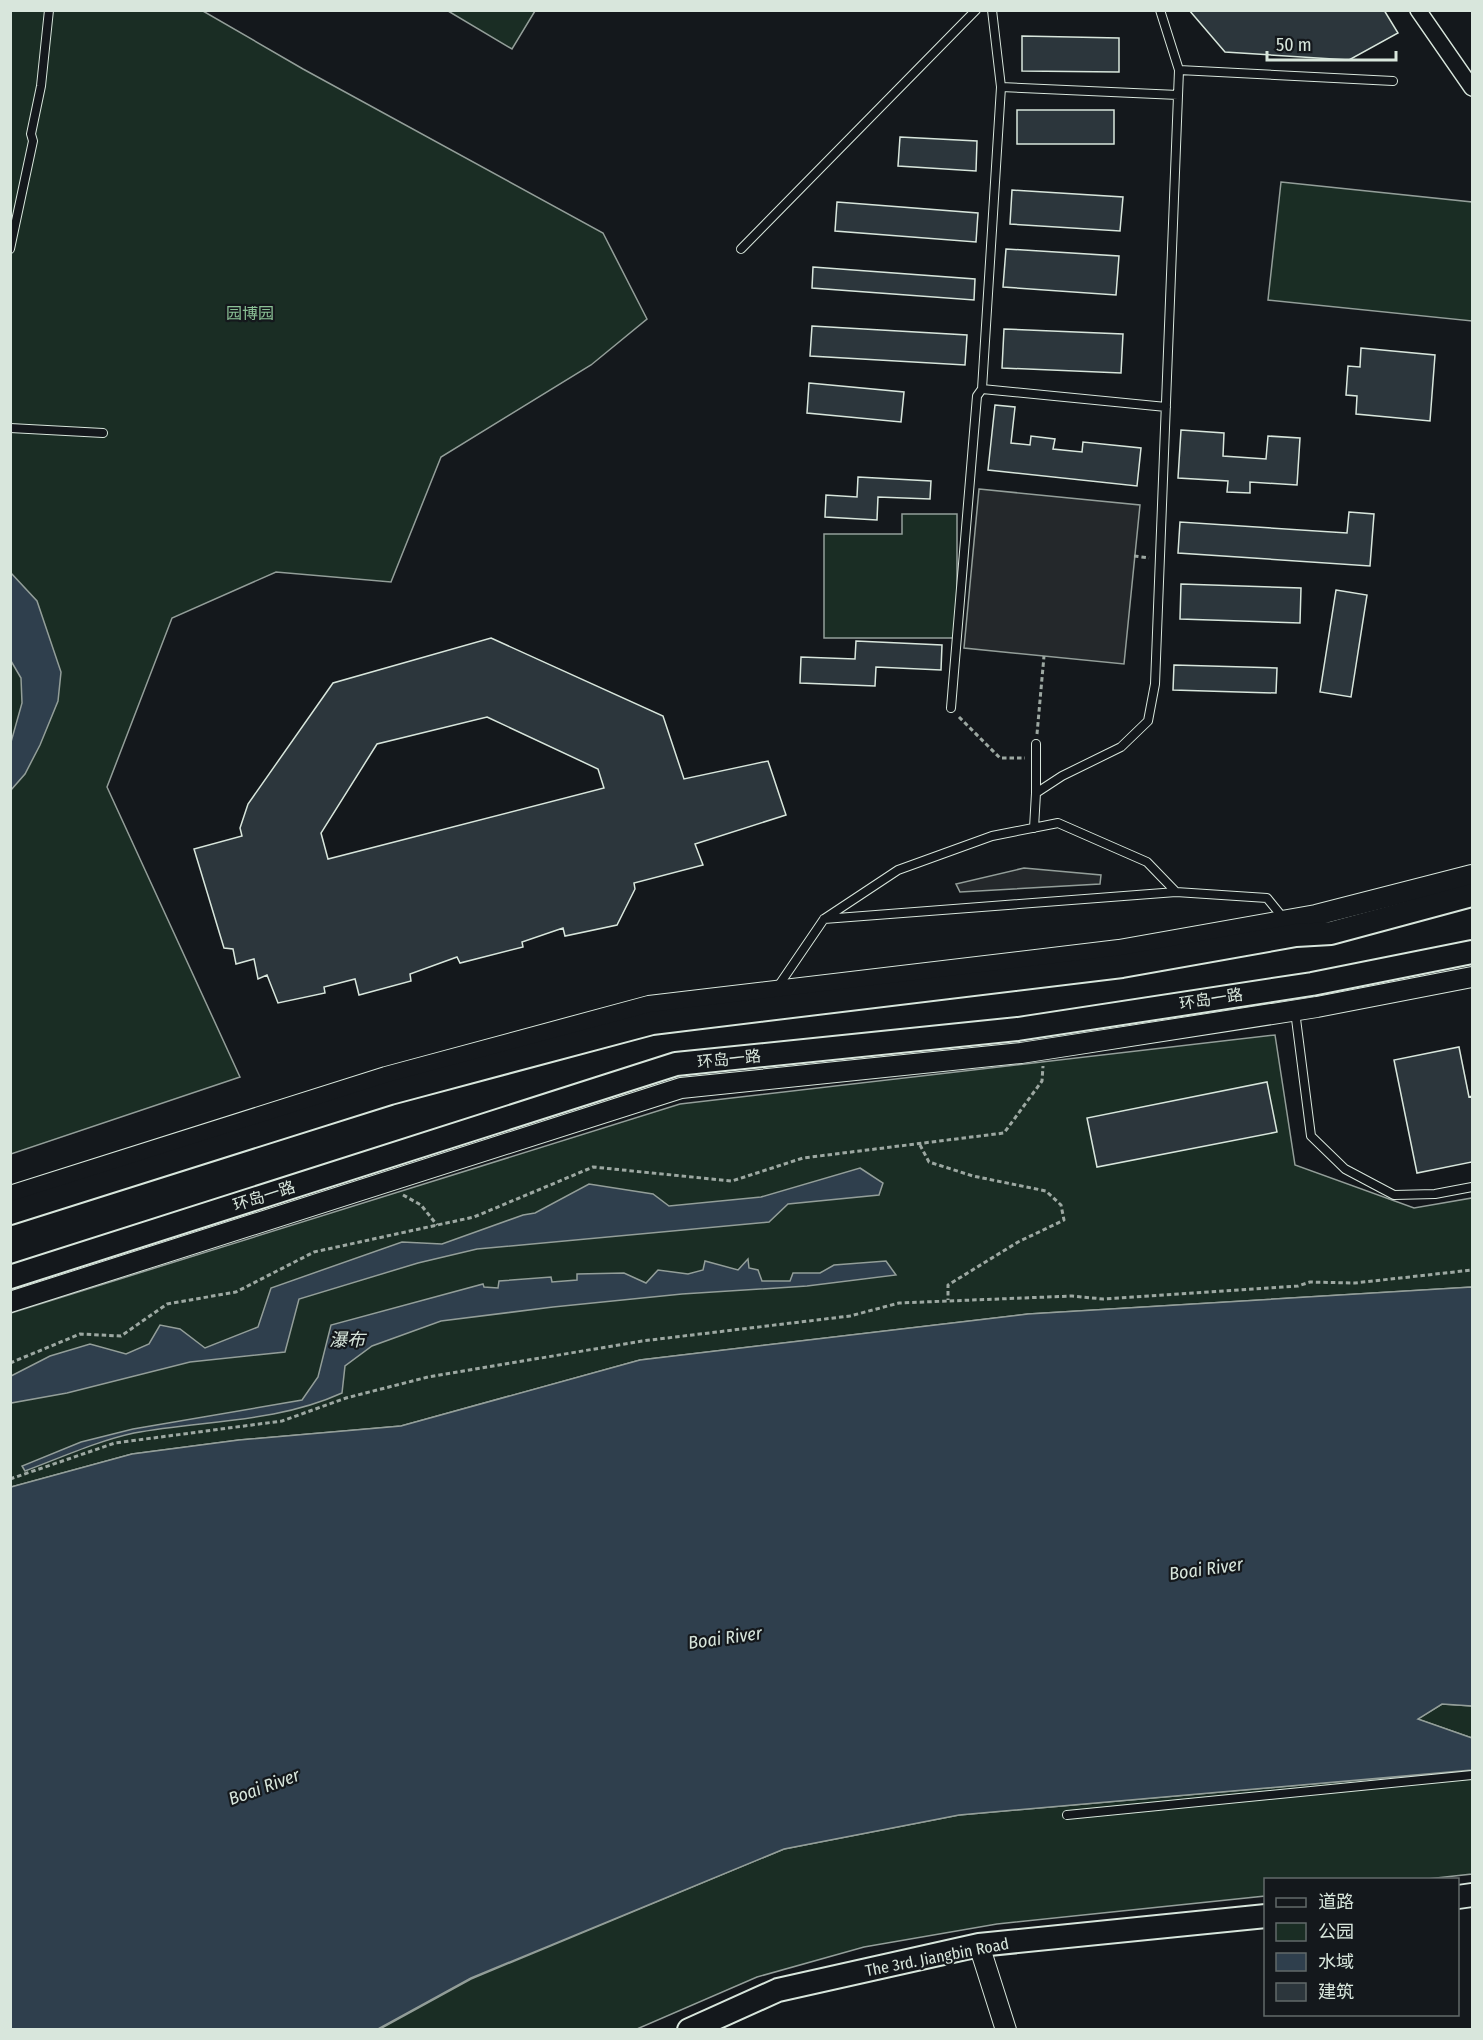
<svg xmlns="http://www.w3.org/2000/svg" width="1483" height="2040" font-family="'Fira Sans Condensed','Noto Sans SC',sans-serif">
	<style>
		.green { fill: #1a2d24; stroke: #939e99; stroke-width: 1.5 }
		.parking { fill: #24282b; stroke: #939e99; stroke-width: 1.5 }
		.water { fill: #2f3f4d; stroke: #939e99; stroke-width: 1.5 }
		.building { fill: #2c363c; stroke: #d8e6dc; stroke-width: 1.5; fill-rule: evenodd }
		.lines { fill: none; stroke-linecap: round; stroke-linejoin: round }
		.service-casing { stroke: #d8e6dc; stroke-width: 10 }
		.minor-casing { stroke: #d8e6dc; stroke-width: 18 }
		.tertiary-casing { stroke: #d8e6dc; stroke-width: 22 }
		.secondary-casing { stroke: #d8e6dc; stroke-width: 26 }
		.path { stroke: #9da8a2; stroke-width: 3; stroke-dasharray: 4.5 3; stroke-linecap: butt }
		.service { stroke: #14181c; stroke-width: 8 }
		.minor { stroke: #14181c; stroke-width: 15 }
		.tertiary { stroke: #14181c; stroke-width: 20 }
		.secondary { stroke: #14181c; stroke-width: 22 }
		.labels { text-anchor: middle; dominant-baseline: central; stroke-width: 4.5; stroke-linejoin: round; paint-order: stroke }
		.park-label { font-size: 16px; fill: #8ac095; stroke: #14181c }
		.street-label { font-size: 16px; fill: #d8e6dc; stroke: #14181c }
		.water-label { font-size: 18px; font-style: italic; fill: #d8e6dc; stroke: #14181c }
	</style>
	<rect width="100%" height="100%" fill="#14181c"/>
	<path class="green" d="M 10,11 L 203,11 L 303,69 L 603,233 L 647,319 L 591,365 L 441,457 L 391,582 L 276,572 L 172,618 L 107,787 L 240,1077 L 11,1154 Z
		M 448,11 L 535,11 L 512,49 Z
		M 1281,182 L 1472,202 L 1472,321 L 1268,300 Z
		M 902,514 L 957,514 L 957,638 L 824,638 L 824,534 L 902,534 Z
		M 1275,1035 L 1295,1165 L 1414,1208 L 1472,1198 L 1472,1287 L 1028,1314 L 640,1360 L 401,1426 L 239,1440 L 132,1454 L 11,1487 L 11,1313 L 680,1104 Z
		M 1442,1704 L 1472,1706 L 1472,1738 L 1417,1719 Z
		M 1472,1770 L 1472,1874 L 1418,1880 L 1266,1880 L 1265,1896 L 997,1924 L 864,1947 L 757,1977 L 637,2029 L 378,2030 L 471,1979 L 784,1849 L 959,1815 Z"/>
	<path class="parking" d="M 979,489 L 1140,505 L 1124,664 L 964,648 Z
		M 1024,868 L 1101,875 L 1100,884 L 960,892 L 956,884 Z"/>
	<path class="water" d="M 11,573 L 37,601 L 61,672 L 58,701 L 40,745 L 25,774 L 11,790 L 11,742 L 22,703 L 21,678 L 11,661 Z
		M 860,1168 L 883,1183 L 879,1195 L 788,1204 L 769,1222 L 477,1249 L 418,1263 L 299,1299 L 285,1352 L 190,1362 L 67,1393 L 11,1403 L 11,1376 L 50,1356 L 90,1344 L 126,1354 L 149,1344 L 160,1325 L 180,1329 L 205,1348 L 258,1327 L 271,1288 L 402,1242 L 442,1244 L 523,1215 L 535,1213 L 589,1184 L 653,1194 L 669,1206 L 761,1197 Z
		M 748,1259 L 749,1268 L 758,1270 L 762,1281 L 790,1281 L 793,1273 L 820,1273 L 834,1265 L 886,1261 L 896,1275 L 807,1286 L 682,1294 L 553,1307 L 441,1321 L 372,1346 L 345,1366 L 342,1393 C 276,1423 204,1420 134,1433 C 97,1441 60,1458 25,1471 L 22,1466 L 81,1442 L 133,1429 L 302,1400 L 318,1377 L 331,1325 L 483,1284 L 484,1287 L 498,1288 L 499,1281 L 551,1277 L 552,1282 L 577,1280 L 577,1274 L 624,1273 L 646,1283 L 658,1270 L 688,1274 L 703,1270 L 705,1261 L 738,1270 Z
		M 1472,1287 L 1472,1706 L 1442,1704 L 1418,1719 L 1472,1738 L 1472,1770 L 959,1815 L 784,1849 L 471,1978 L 378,2029 L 11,2029 L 11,1487 L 132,1454 L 239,1440 L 401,1426 L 640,1360 L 1028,1314 Z"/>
	<path class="building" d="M 1189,10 L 1384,10 L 1398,33 L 1349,60 L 1225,52 Z
		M 1022,36 L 1119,38 L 1119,72 L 1022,71 Z
		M 1017,110 L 1114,110 L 1114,144 L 1017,144 Z
		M 900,137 L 977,141 L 976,171 L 898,166 Z
		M 1012,190 L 1123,197 L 1120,231 L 1010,224 Z
		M 837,202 L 978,213 L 976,242 L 835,231 Z
		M 1006,249 L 1119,256 L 1116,295 L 1003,287 Z
		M 813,267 L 975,279 L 974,300 L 812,288 Z
		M 812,326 L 967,335 L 965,365 L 810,356 Z
		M 1004,329 L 1123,334 L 1121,373 L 1002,368 Z
		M 1361,348 L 1435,355 L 1430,421 L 1356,414 L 1357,396 L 1346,395 L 1348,366 L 1360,367 Z
		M 809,383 L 904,392 L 901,422 L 807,413 Z
		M 995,405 L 1015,407 L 1011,443 L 1030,445 L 1031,436 L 1055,439 L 1053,449 L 1082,452 L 1083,442 L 1141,448 L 1137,486 L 988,470 Z
		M 1181,430 L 1224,433 L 1223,456 L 1266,459 L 1268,436 L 1300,438 L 1297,485 L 1250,482 L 1250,493 L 1227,492 L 1228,481 L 1178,478 Z
		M 858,477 L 931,481 L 930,499 L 878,497 L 877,520 L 825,517 L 826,495 L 857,497 Z
		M 1349,512 L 1374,514 L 1370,566 L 1178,553 L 1180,522 L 1347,533 Z
		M 1181,584 L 1301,588 L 1300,623 L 1180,619 Z
		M 1336,590 L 1367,595 L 1351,697 L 1320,692 Z
		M 491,638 L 663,716 L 684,779 L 768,761 L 786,815 L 695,844 L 703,865 L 634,883 L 635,889 L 617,925 L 565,936 L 563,928 L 522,942 L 523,947 L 460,963 L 457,957 L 410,974 L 411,981 L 359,995 L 355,979 L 324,987 L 325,993 L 278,1003 L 267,975 L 258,979 L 254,959 L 236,964 L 233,949 L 224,948 L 194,849 L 242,836 L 240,828 L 248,804 L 333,683 ZM 487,717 L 598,769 L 604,788 L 328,859 L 321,833 L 377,744 Z
		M 856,641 L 942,645 L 941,670 L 876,667 L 875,686 L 800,683 L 801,657 L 855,659 Z
		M 1174,665 L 1277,668 L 1276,693 L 1173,690 Z
		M 1459,1047 L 1469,1097 L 1472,1096 L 1472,1162 L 1417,1173 L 1394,1060 Z
		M 1267,1082 L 1277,1132 L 1097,1167 L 1087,1118 Z"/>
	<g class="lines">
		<g class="service-casing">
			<path id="service" d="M 1179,70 L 1393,81
				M 1001,87 L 1178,95
				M 10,249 L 33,141 L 31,134 L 41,86 L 49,10
				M 741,249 L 976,10
				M 982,389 L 1166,407
				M 10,428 L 103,433
				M 951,708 L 977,396 L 982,389 L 1001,87 L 992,10
				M 1036,793 L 1036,744
				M 1034,828 L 1036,793 L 1062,776 L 1121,747 L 1148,721 L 1155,684 L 1179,70 L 1160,10
				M 824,919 L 1176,892
				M 777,988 L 824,919 L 898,870 L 992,836 L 1058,823 L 1147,862 L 1176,892 L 1267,898 L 1284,919
				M 1295,1011 L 1311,1136 L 1345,1169 L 1394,1195 L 1435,1194 L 1472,1187
				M 1067,1815 L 1472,1775"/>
		</g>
		<g class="minor-casing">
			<path id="minor" d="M 1418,10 L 1472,88"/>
		</g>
		<g class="tertiary-casing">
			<path id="tertiary" d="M 10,1196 L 386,1077 L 649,1006 L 1119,950 L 1316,915 L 1472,875
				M 10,1302 L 681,1088 L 1021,1053 L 1317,1007 L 1472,977
				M 979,1945 L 1006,2030"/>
		</g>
		<g class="secondary-casing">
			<path id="secondary" d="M 10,1213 L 390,1093 L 652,1023 L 1122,966 L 1296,935 L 1331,933 L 1472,895
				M 10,1277 L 676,1064 L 1018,1029 L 1312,984 L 1472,952
				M 1458,1897 L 1472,1895
				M 689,2030 L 778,1990 L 979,1945 L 1266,1916"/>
		</g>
		<path class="path" d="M 1134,556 L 1149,558
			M 959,717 L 1000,758 L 1025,758
			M 1037,734 L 1044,656
			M 920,1145 L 929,1162 L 973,1176 L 1046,1191 L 1061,1205 L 1064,1220 L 1018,1242 L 948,1285 L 948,1300
			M 403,1195 L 421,1205 L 437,1225
			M 10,1363 L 80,1334 L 121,1336 L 167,1304 L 236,1292 L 314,1252 L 474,1217 L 593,1167 L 732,1181 L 803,1158 L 1004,1133 L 1042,1081 L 1043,1066
			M 10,1479 L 115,1443 L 282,1421 L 346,1398 L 428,1377 L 642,1341 L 850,1316 L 899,1303 L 1072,1296 L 1103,1299 L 1298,1286 L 1310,1282 L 1355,1283 L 1472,1270"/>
		<use href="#service" class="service"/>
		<use href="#minor" class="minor"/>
		<use href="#tertiary" class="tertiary"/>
		<use href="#secondary" class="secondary"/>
	</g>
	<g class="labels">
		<g class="park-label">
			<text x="250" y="313">园博园</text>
		</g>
		<g class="street-label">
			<text transform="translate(1211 999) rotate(-9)">环岛一路</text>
			<text transform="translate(729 1059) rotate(-6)">环岛一路</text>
			<text transform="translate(264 1196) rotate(-18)">环岛一路</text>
			<text transform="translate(937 1957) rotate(-11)">The 3rd. Jiangbin Road</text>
		</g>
		<g class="water-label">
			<text x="347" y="1340">瀑布</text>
			<text transform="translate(1206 1569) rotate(-8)">Boai River</text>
			<text transform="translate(725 1638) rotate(-8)">Boai River</text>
			<text transform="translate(264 1787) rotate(-20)">Boai River</text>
		</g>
	</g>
	<rect width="1483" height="2040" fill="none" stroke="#d8e6dc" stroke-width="24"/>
	<rect x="1264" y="1878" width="195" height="138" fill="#14181c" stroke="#626a69" stroke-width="1.5"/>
	<rect x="1276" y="1898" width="30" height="9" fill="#14181c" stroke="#626a69" stroke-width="1.5"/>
	<text x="1318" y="1908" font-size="18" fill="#d8e6dc">道路</text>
	<rect x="1276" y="1923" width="30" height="18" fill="#1a2d24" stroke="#626a69" stroke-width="1.5"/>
	<text x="1318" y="1938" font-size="18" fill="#d8e6dc">公园</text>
	<rect x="1276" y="1953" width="30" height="18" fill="#2f3f4d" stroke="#626a69" stroke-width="1.5"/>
	<text x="1318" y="1968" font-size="18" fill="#d8e6dc">水域</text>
	<rect x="1276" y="1983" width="30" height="18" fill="#2c363c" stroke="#626a69" stroke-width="1.5"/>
	<text x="1318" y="1998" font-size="18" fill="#d8e6dc">建筑</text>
	<path d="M1267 51v9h129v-9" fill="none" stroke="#d8e6dc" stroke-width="3"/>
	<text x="1276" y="51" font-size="18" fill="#d8e6dc" stroke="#14181c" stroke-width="4.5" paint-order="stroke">50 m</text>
</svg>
